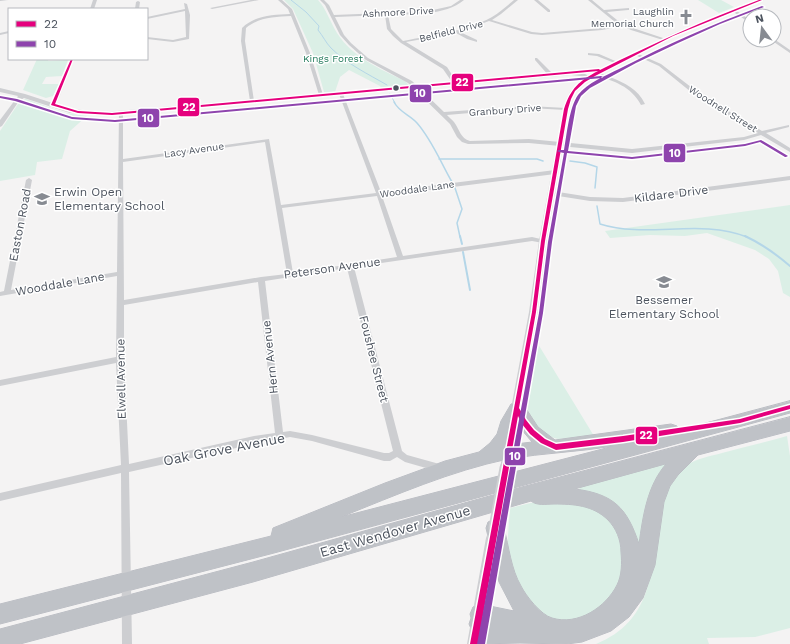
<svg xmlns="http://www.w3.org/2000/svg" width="790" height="644" font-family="'Work Sans',sans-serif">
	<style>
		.green { fill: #dbefe6 }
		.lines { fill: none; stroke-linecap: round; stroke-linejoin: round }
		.stream-far2 { stroke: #b4d6e8; stroke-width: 1 }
		.stream-far1 { stroke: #b4d6e8; stroke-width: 1.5 }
		.stream { stroke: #b4d6e8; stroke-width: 2 }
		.highway-casing { stroke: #b9bbc2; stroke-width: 1 }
		.street { fill: #cdced1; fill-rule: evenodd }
		.secondary { fill: #cecfd2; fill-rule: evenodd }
		.highway { fill: #bfc2c7; fill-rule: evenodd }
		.secondary-bridge { stroke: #cecfd2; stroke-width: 13 }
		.bus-1-casing { stroke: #fff; stroke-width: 3 }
		.bus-2-casing { stroke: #fff; stroke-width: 3 }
		.bus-1 { fill: #e5007d; fill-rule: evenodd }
		.bus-2 { fill: #8e44ad; fill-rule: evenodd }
		.bus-dot { fill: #4c535e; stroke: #fff; stroke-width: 1.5 }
		.labels { text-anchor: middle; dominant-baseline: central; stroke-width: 3; stroke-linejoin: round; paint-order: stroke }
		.far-poi-label { font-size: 10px; fill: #4c535e; stroke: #fff; text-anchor: end }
		.far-street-label { font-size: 10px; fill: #4c535e; stroke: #fff }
		.far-park-label { font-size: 10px; fill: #227a5b; stroke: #fff }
		.poi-label { font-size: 12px; fill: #4c535e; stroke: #fff; text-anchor: start }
		.street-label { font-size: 12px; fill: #4c535e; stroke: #fff }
		.near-street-label { font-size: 14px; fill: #4c535e; stroke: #fff }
		.line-badge { stroke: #fff; stroke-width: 1.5 }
		.badge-label { font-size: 11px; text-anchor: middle; font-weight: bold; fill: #fff }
	</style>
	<rect width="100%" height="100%" fill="#f4f3f3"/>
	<path class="green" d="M 284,0 L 318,0 C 327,10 330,22 337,33 C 352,57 380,69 405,81 L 409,85 L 381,88 L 380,86 L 349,70 L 340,77 L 335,92 L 324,92 L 313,53 L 293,9 Z
		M 698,0 L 721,0 L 734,7 L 719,13 Z
		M 37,59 L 49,59 L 48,61 L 68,60 L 62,76 L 46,77 L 42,84 L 59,84 L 53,96 L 46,98 L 23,90 Z
		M 26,99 L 65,113 L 87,116 L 70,131 L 62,159 L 37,162 L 35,175 L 0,181 L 0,131 L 20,101 Z
		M 790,205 L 790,297 L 783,293 L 778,271 L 769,259 L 755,250 L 707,233 L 685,236 L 650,235 L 610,238 L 605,231 Z
		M 538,344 L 594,436 L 558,439 L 547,436 L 540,432 L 527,411 Z
		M 787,436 L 790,456 L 790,628 L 755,637 L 707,638 L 709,644 L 596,644 C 653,621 651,571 659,519 C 662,499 668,479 685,466 C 695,459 711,456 722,453 C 744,447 766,442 787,436 Z
		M 670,461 L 641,556 L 636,539 L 581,492 L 579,488 L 608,477 Z
		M 539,501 L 583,504 L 608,514 L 626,542 L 620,583 L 603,605 L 590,614 L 575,620 L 561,621 L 547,619 L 519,595 L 507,549 L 510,508 Z"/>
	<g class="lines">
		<path class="stream-far2" d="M 291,0 L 306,12 L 319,26 L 318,30 C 323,36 326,43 331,48 C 347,64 368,74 387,85
			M 390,94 L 395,103"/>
		<path class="stream-far1" d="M 394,102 C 399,112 410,115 417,123 C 432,140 441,163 452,182
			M 439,159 L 537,159 L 543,161
			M 570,161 L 585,163 L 597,167 L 595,188
			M 455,188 L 462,209 L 457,223 L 460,237
			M 597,206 L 600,224 C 647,239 700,218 747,237"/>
		<path class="stream" d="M 460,236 L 462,244
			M 745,236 C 762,244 776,254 790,266
			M 463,252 L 470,290"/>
		<g class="highway-casing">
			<path id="highway" d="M 790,401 L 790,413 L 274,553 L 0,624 L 0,604 L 271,536 L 273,528 L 385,483 L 445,461 L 479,452 L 490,443 L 497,434 L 501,421 L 511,404 L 517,403 L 523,404 L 538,427 L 555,440 L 671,424 L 677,426 L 678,430 ZM 516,423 L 532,442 L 508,445 L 512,437 ZM 614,446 L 341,517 C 396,495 451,471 508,459 C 543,453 579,452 614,446 Z
				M 790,417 L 790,431 L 698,455 L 678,475 L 670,486 L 664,502 L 655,565 L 643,598 L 629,617 L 611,631 L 582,642 L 567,644 L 520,643 L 479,644 L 482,637 L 484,635 L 472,631 L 469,624 L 471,618 L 470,614 L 473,607 L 480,604 L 514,611 L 499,582 L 486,528 L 488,522 L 495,519 L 502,522 L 504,528 C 509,547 511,569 521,586 C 526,596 541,615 552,618 C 578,626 606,607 617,585 C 622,575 622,563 621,552 C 621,540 616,528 608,520 C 593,505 573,504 554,504 C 546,504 537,506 531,501 L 253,582 L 20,644 L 0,644 L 0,629 L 253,562 L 518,488 ZM 666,464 C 647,486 643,516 639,544 C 627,508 614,494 575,489 Z"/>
		</g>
		<path class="street" d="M 0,0 L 8,0 L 0,1 Z
			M 93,0 L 97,0 L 94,9 L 90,9 Z
			M 251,0 L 259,0 L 212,9 L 210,8 Z
			M 278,0 L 282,0 L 292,9 L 310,53 L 323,95 L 323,96 L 319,95 L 306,53 L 291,16 C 275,17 259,17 246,28 L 245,41 L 254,101 L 252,102 L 250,101 L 241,41 L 242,28 C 255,15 273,15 290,14 L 288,9 Z
			M 320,0 L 324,0 L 329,5 L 334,15 L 384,13 L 386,12 L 388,13 L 424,12 L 451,6 L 460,0 L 464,0 C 445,16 412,14 388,15 L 391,29 L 403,41 C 433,35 465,32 492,17 C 500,12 507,6 514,0 L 518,0 L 501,14 L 492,20 L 532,32 L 542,33 L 602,28 L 620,24 L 615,22 L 588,0 L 592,0 L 604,10 L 629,8 L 629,10 L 628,10 L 607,12 L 617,20 L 633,28 L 666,39 L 663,40 L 631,30 L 623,26 L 602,30 L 542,35 L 531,34 L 489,21 L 460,32 L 477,40 L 477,42 L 467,39 L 456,33 L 406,42 L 447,67 L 458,84 L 456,85 L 454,85 L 443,69 L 401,43 L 393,36 L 387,29 L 385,15 L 335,17 L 344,35 L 351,43 L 368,58 L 412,81 L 444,112 L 529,106 L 566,108 L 568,109 L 566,110 L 529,108 L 447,115 C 449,117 452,120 454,122 C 460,130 460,138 470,141 L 529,139 L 632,149 L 744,137 L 758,133 L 696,96 L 659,66 L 635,55 L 635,53 L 636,53 L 661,64 L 700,94 L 762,131 L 789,125 L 789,127 L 766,133 L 790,148 L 790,152 L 761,135 L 744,140 L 632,153 L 529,143 L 468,144 L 462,142 L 457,137 L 450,124 L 408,83 L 366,60 L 349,45 L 340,35 L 325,5 Z
			M 534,0 L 538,0 L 550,10 L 550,12 L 548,12 Z
			M 138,1 L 140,2 L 139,9 L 135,9 L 136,2 Z
			M 184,3 L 187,4 L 190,15 L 189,39 L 173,42 L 147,39 L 147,37 L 173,40 L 186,37 L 185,11 L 147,19 L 147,17 L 185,9 Z
			M 732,9 L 734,9 L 750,20 L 750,23 L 732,11 Z
			M 9,31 L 9,33 L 0,35 L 0,33 Z
			M 774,39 L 790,50 L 790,53 L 771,40 L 774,40 Z
			M 588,53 L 599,54 L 620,63 L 617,64 L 597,56 L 588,55 Z
			M 535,58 L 537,58 L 553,74 L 553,76 L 549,76 L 535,60 Z
			M 70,59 L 74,59 L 59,98 L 55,106 L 51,106 L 51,105 L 55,98 Z
			M 594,73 C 600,73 605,75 610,77 C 625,83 638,89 645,104 L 641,105 C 631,86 614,81 594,75 Z
			M 339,93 L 343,94 L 381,192 L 555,170 L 558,172 L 555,174 L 382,196 L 403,256 L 532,237 L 545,240 L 546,241 L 543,243 L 532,241 L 354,267 L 402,451 L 407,455 L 443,465 L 444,468 L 443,471 L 440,472 L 405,462 L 397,457 L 390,461 L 384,461 L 312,441 L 290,437 L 254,444 L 129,472 L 132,644 L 122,644 L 121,473 L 0,501 L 0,493 L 121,465 L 116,363 L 0,386 L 0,380 L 116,357 L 117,276 L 0,296 L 0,292 L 4,291 L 26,180 L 29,178 L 32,180 L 11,290 L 117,272 L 119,112 L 123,113 L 123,159 L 269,139 L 281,205 L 376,193 L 339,94 ZM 265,142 L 287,274 L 261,277 L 124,300 L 123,162 ZM 377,196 L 397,257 L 293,273 L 282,208 ZM 347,268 L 393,451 L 389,453 L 384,453 L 312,435 L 290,431 L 283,432 L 265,281 ZM 258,282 L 275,433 L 254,436 L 129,464 L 124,359 L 124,305 Z
			M 790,176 L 790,180 L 623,202 L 590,201 L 552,195 L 549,193 L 552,191 L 590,197 L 623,198 Z"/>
		<path class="secondary" d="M 756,0 L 764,0 L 675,36 L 591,79 L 581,86 L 574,94 L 569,109 L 547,241 L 539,312 L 512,468 L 510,472 L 506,473 L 502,472 L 500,468 L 529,312 L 539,241 L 563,109 C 568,94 571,87 585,78 L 580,76 L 571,75 L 106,116 L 70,113 L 24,98 L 19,101 L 2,126 L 0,127 L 0,120 L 18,96 L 0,92 L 0,88 L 25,94 L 71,109 L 106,112 L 571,71 L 581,72 L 589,76 L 672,34 Z
			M 493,532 L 498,533 L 500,538 L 481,644 L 467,644 L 486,538 L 488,533 Z"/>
		<use href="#highway" class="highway"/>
		<path class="secondary-bridge" d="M 495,528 L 506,468"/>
		<g class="bus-1-casing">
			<path id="bus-1" d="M 759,0 L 762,0 L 673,36 L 595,76 L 585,82 L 575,91 L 571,99 L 568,109 L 545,241 L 536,312 L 519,408 L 526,420 L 534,430 L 545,439 L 556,444 L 623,436 L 740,419 L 790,405 L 790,409 L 740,423 L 623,442 L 556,450 L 541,443 L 530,434 L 522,424 L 518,416 L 478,644 L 470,644 L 532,312 L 541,241 L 564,109 C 571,88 579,81 598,71 L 112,115 L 78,113 L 51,105 L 71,59 L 73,59 L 55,104 L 78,111 L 112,113 L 599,69 L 600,70 C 652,44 705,20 759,0 Z"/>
		</g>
		<g class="bus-2-casing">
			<path id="bus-2" d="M 762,6 L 764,7 L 720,24 L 678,43 L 636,63 L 590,88 L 581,96 L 576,106 L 568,151 L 632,157 L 745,144 L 761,140 L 788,156 L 786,157 L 785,157 L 760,142 L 745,146 L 632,159 L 567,153 L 552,242 L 543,313 L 485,644 L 477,644 L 539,313 L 548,242 L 564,153 L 559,152 L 557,151 L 559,150 L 564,150 C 567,134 569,108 578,95 C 587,83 607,75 619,69 C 666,45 713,24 762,6 Z
				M 601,76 L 603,77 L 602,78 L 115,122 L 72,119 L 15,101 L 0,98 L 0,96 L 17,99 L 72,117 L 115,120 Z"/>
		</g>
		<use href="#bus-1" class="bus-1"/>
		<use href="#bus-2" class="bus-2"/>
	</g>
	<defs>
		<g id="church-bare" transform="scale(1.2)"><path d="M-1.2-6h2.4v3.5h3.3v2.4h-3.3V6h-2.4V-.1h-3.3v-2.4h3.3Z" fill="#878b92" stroke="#fff" stroke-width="2.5" paint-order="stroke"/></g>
		<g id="school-bare" transform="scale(1.2)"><path d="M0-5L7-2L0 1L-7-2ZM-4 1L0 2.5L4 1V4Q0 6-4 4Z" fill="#878b92" stroke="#fff" stroke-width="2.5" paint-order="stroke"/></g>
	</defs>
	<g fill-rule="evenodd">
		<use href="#church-bare" x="686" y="17"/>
		<use href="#school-bare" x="42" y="199"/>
		<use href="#school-bare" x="664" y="282"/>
	</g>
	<circle class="bus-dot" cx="396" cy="88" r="3.5"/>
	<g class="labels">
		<g class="far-poi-label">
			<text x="674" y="11">Laughlin<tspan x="674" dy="12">Memorial Church</tspan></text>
		</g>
		<g class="far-street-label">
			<text transform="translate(398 12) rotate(-3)">Ashmore Drive</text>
			<text transform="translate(451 31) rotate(-14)">Belfield Drive</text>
			<text transform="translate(723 109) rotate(32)">Woodnell Street</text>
			<text transform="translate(505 110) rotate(-4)">Granbury Drive</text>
			<text transform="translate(194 150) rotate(-8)">Lacy Avenue</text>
			<text transform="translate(417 189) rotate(-8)">Wooddale Lane</text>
		</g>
		<g class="far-park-label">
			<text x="333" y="58">Kings Forest</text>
		</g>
		<g class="poi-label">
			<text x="54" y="192">Erwin Open<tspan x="54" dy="14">Elementary School</tspan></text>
			<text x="664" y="300" text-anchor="middle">Bessemer<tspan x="664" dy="14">Elementary School</tspan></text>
		</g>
		<g class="street-label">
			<text transform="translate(671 194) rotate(-7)">Kildare Drive</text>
			<text transform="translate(20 225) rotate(-79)">Easton Road</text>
			<text transform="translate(332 268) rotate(-8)">Peterson Avenue</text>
			<text transform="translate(60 284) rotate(-10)">Wooddale Lane</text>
			<text transform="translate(270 357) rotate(-96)">Hern Avenue</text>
			<text transform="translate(374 359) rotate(76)">Foushee Street</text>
			<text transform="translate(121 379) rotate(-91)">Elwell Avenue</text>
		</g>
		<g class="near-street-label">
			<text transform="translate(224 449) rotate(-11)">Oak Grove Avenue</text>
			<text transform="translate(395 531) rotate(-16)">East Wendover Avenue</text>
		</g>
	</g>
	<g class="line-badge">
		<rect x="451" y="73" width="23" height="19" rx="4" fill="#e5007d"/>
		<rect x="409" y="84" width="23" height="19" rx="4" fill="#8e44ad"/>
		<rect x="177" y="97" width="23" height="20" rx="4" fill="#e5007d"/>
		<rect x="137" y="108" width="23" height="20" rx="4" fill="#8e44ad"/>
		<rect x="663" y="143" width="23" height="20" rx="4" fill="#8e44ad"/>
		<rect x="635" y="426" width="23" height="19" rx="4" fill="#e5007d"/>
		<rect x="504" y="447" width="22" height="19" rx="4" fill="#8e44ad"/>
	</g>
	<g class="badge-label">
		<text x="462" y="86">22</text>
		<text x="420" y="97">10</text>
		<text x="189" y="111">22</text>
		<text x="148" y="122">10</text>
		<text x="675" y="157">10</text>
		<text x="646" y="439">22</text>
		<text x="515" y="460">10</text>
	</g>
	<rect x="8" y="8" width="140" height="52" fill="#ffffff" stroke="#b7babf"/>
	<rect x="16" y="21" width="20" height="6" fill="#e5007d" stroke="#b7babf"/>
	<text x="44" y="28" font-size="12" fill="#4c535e">22</text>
	<rect x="16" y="41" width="20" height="6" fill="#8e44ad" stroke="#b7babf"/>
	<text x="44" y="48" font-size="12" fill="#4c535e">10</text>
	<g transform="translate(762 28) rotate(345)"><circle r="19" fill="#ffffff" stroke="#b7babf"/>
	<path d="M0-3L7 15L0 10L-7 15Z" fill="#878b92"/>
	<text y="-6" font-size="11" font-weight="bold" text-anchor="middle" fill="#4c535e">N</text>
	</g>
</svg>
